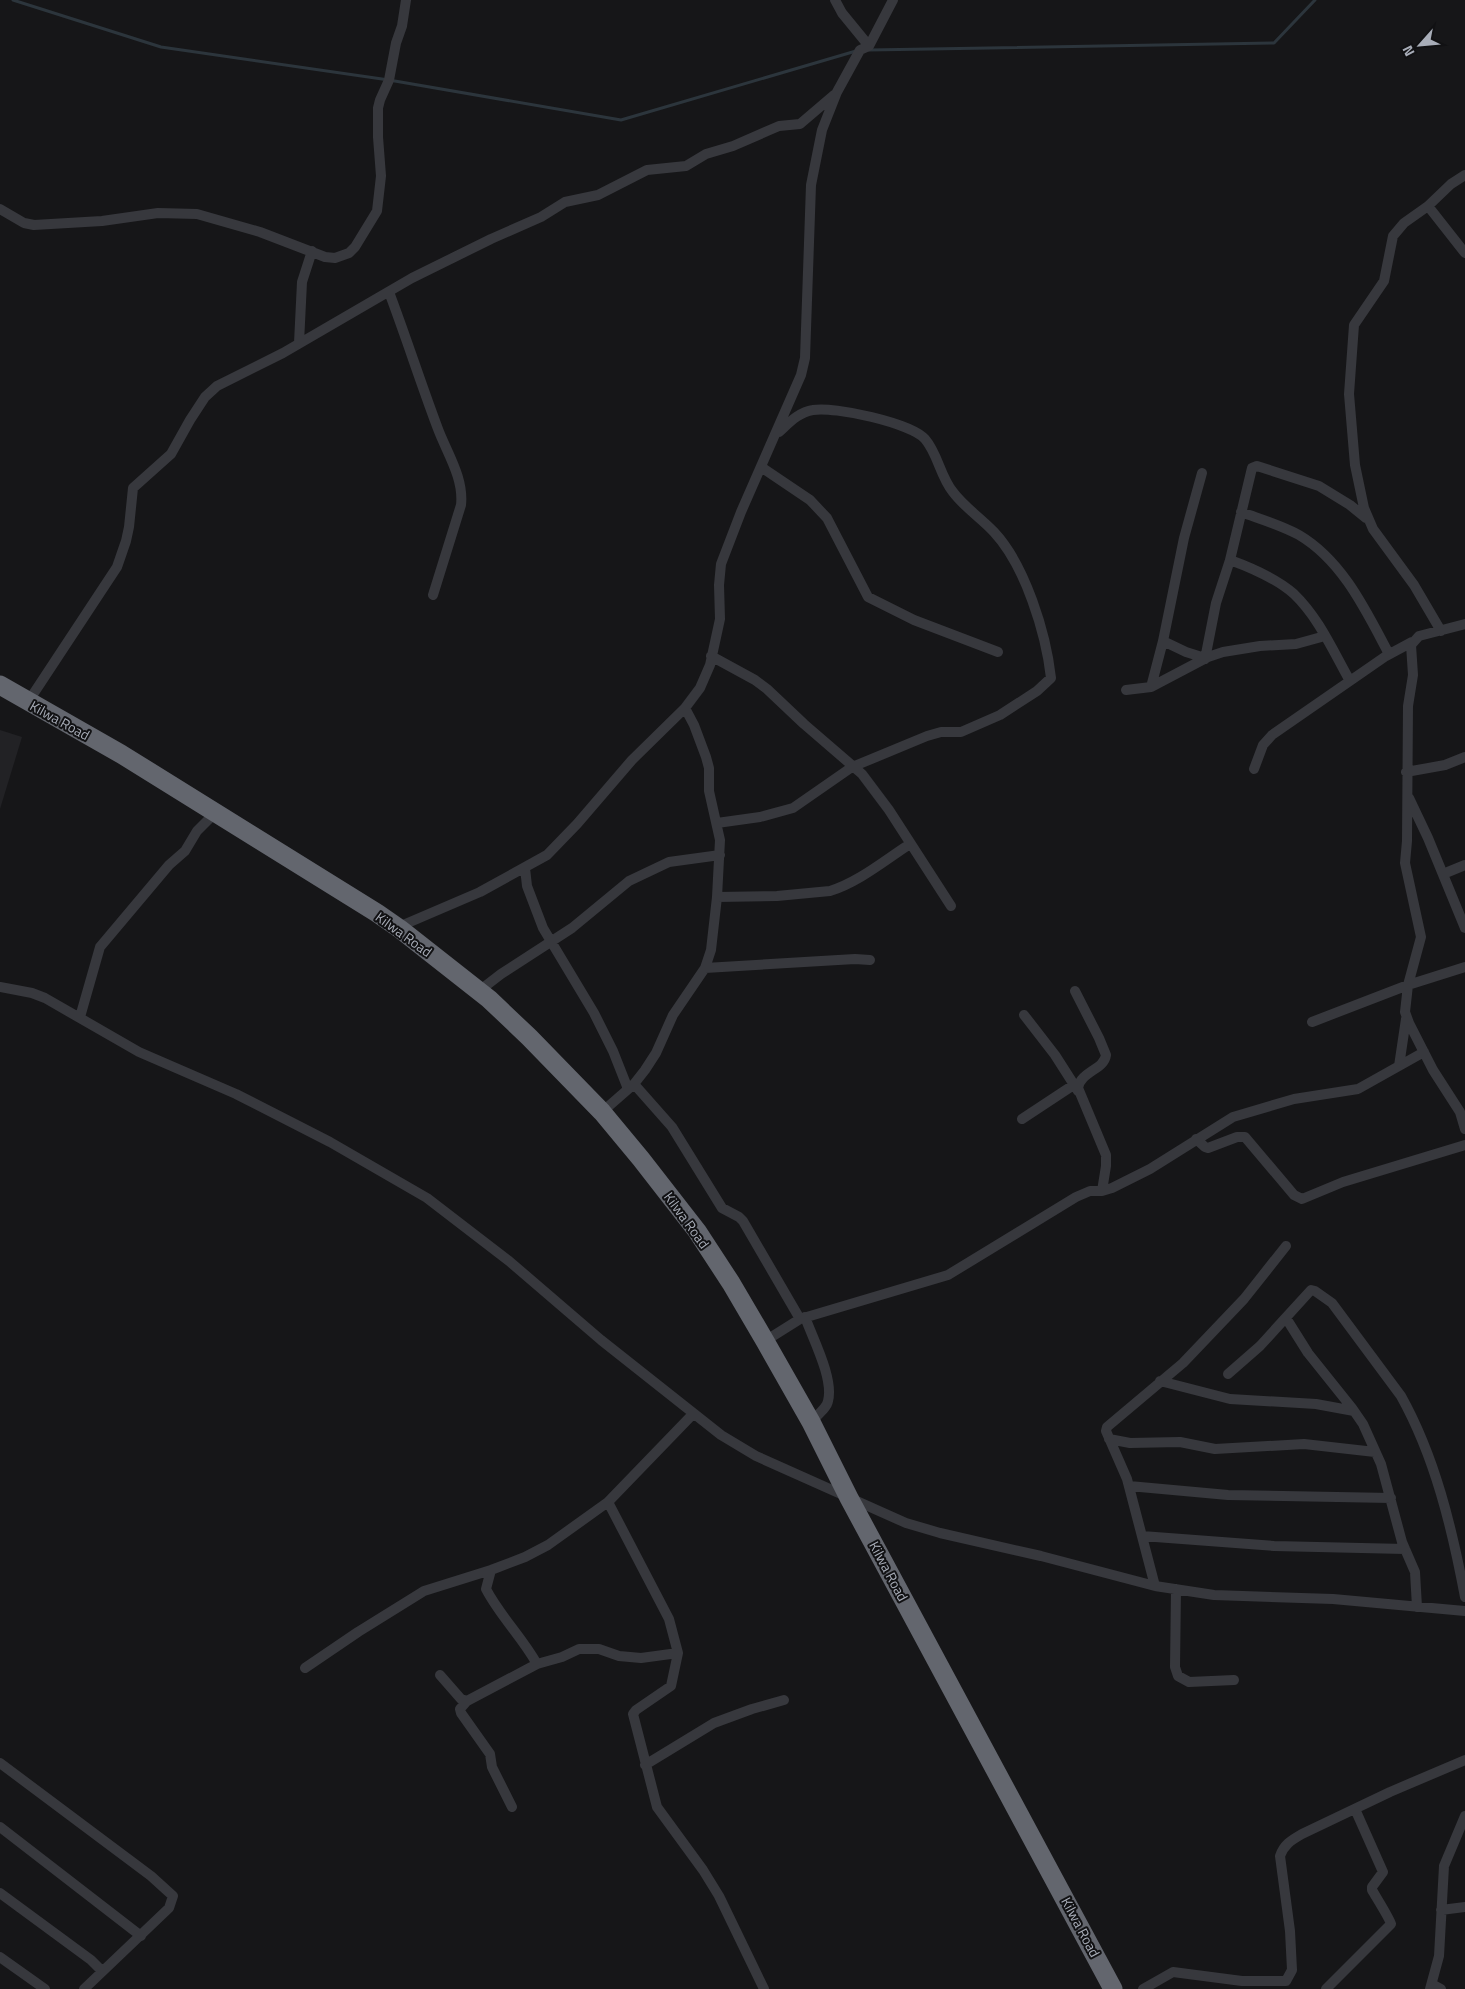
<svg xmlns="http://www.w3.org/2000/svg" width="1465" height="1989" font-family="'Titillium Web',sans-serif">
	<style>
		.built { fill: #222225 }
		.lines { fill: none; stroke-linecap: round; stroke-linejoin: round }
		.stream { stroke: #2c353c; stroke-width: 3 }
		.street { stroke: #37383d; stroke-width: 10 }
		.highway { stroke: #63666e; stroke-width: 19 }
		.labels { text-anchor: middle; dominant-baseline: central; stroke-width: 4; stroke-linejoin: round; paint-order: stroke }
		.street-label { font-size: 14px; fill: #a8adb8; stroke: #111113 }
	</style>
	<rect width="100%" height="100%" fill="#161618"/>
	<path class="built" d="M 0,730 L 22,737 L 0,809 Z"/>
	<g class="lines">
		<path class="stream" d="M 13,0 L 161,47 L 389,80 L 621,120 L 856,51
			M 869,50 L 1274,43 L 1315,0"/>
		<path class="street" d="M 835,0 L 842,13 L 869,46
			M 1428,206 L 1465,253
			M 0,209 L 24,223 L 34,225 L 102,221 L 158,213 L 197,214 L 260,232 L 325,257 L 335,258 L 349,253 L 355,247 L 377,211 L 381,176 L 378,137 L 378,108 L 380,100 L 389,80 L 396,43 L 402,26 L 406,0
			M 389,292 C 406,337 421,384 438,429 C 447,453 464,478 461,505 L 433,595
			M 299,343 L 302,282 L 312,251
			M 761,467 L 810,500 L 827,518 L 868,597 L 914,620 L 998,652
			M 1241,512 C 1260,519 1281,525 1299,535 C 1343,561 1366,611 1389,654
			M 1230,560 C 1252,568 1276,578 1294,594 C 1319,618 1333,651 1350,681
			M 1465,624 L 1419,636 L 1411,645 L 1413,675 L 1408,706 L 1407,841 L 1405,863 L 1421,937 L 1408,985 L 1405,1012 L 1409,1023 L 1433,1070 L 1460,1112 L 1465,1129
			M 1441,631 L 1414,585 L 1373,529 L 1364,508 L 1355,465 L 1349,394 L 1354,325 L 1384,281 L 1393,236 L 1404,223 L 1428,206 L 1451,184 L 1465,175
			M 1163,641 L 1186,652 L 1205,658
			M 711,656 L 755,680 L 767,689 L 804,724 L 862,774 L 889,810 L 951,906
			M 1205,659 L 1216,603 L 1230,560 L 1252,468 L 1257,466 L 1319,486 L 1350,505 L 1366,518
			M 1151,687 L 1163,641 L 1184,538 L 1202,473
			M 1126,690 L 1151,687 L 1208,657 L 1223,652 L 1260,646 L 1296,644 L 1325,636
			M 28,702 L 117,567 L 126,541 L 129,527 L 133,488 L 171,454 L 190,420 L 205,397 L 217,386 L 283,353 L 412,278 L 491,239 L 541,217 L 565,202 L 598,195 L 647,170 L 686,166 L 706,154 L 733,146 L 765,132 L 779,126 L 800,124 L 834,95
			M 1254,769 L 1263,745 L 1272,735 L 1386,656 L 1412,642
			M 1406,772 L 1445,765 L 1465,757
			M 1409,798 L 1428,838 L 1465,928
			M 717,823 L 760,817 L 793,808 L 852,767 L 927,736 L 941,732 L 961,732 L 1000,715 L 1037,691 L 1051,678 C 1046,633 1025,565 994,532 C 981,518 964,507 953,492 C 940,476 938,454 925,439 C 911,423 834,406 813,410 C 799,412 789,423 779,432
			M 525,868 L 527,886 L 543,928 L 594,1013 L 613,1051 L 628,1089
			M 1443,874 L 1465,865
			M 717,897 L 777,896 L 830,891 C 859,882 885,860 910,844
			M 400,929 L 403,925 L 480,892 L 547,855 L 577,824 L 632,760 L 685,708 L 700,688 L 710,665 L 720,619 L 719,585 L 721,564 L 741,512 L 801,375 L 805,358 L 811,185 L 822,130 L 837,92 L 860,50 L 869,46 L 893,0
			M 705,968 L 855,959 L 870,960
			M 0,987 L 32,993 L 45,998 L 139,1052 L 236,1094 L 330,1142 L 427,1198 L 509,1261 L 601,1340 L 721,1435 L 756,1456 L 906,1523 L 940,1533 L 1041,1556 L 1155,1586 L 1214,1595 L 1333,1599 L 1465,1611
			M 479,991 L 501,974 L 572,928 L 629,881 L 669,862 L 720,855
			M 1075,991 L 1099,1038 L 1106,1055 C 1104,1070 1081,1071 1078,1088 L 1106,1155 L 1106,1166 L 1102,1191
			M 1024,1015 L 1055,1055 L 1078,1091
			M 80,1017 L 100,947 L 169,865 L 185,851 L 197,831 L 215,813
			M 1312,1022 L 1408,985 L 1465,967
			M 1399,1066 L 1406,1019
			M 634,1084 L 672,1127 L 722,1208 L 739,1217 L 743,1221 L 800,1319
			M 602,1112 L 634,1084 L 645,1070 L 656,1053 L 673,1015 L 705,968 L 711,950 L 717,897 L 720,840 L 709,791 L 709,768 L 706,757 L 694,725 L 685,708
			M 1022,1119 L 1075,1084
			M 1196,1139 L 1205,1147 L 1208,1148 L 1237,1137 L 1245,1137 L 1294,1195 L 1302,1199 L 1343,1182 L 1465,1145
			M 805,1317 C 813,1339 834,1379 828,1401 C 827,1408 816,1416 811,1422
			M 1286,1318 L 1308,1353 L 1352,1408 L 1363,1424 L 1381,1464 L 1402,1542 L 1415,1572 L 1417,1607
			M 765,1341 L 800,1319 L 948,1275 L 1076,1197 L 1090,1191 L 1102,1191 L 1112,1188 L 1150,1169 L 1233,1117 L 1294,1099 L 1358,1089 L 1424,1052
			M 1228,1374 L 1260,1346 L 1311,1290 L 1315,1291 L 1332,1303 L 1401,1396 C 1435,1457 1452,1528 1465,1597
			M 1160,1381 L 1230,1399 L 1316,1404 L 1354,1411
			M 1109,1439 L 1130,1443 L 1180,1442 L 1215,1449 L 1304,1444 L 1375,1452
			M 1129,1486 L 1228,1495 L 1391,1498
			M 608,1502 L 669,1619 L 678,1653 L 671,1686 L 636,1710 L 633,1714 L 657,1807 L 703,1870 L 719,1896 L 764,1989
			M 1142,1536 L 1274,1546 L 1405,1549
			M 491,1570 L 486,1589 C 500,1616 522,1637 537,1664
			M 1155,1586 L 1127,1479 L 1106,1431 L 1107,1427 L 1183,1363 L 1244,1299 L 1286,1246
			M 1176,1589 L 1175,1667 L 1178,1676 L 1189,1682 L 1234,1680
			M 305,1668 L 358,1632 L 424,1591 L 491,1570 L 525,1557 L 548,1545 L 608,1502 L 693,1414
			M 440,1675 L 461,1699 L 467,1701 L 537,1664 L 562,1657 L 579,1649 L 599,1649 L 619,1656 L 641,1658 L 678,1653
			M 467,1701 L 460,1709 L 461,1713 L 490,1754 L 492,1767 L 512,1807
			M 0,1763 L 151,1876 L 173,1896 L 169,1908 L 84,1989
			M 645,1765 L 714,1723 L 752,1709 L 784,1700
			M 0,1827 L 141,1936
			M 0,1893 L 91,1960 L 102,1971
			M 1441,1910 L 1465,1907
			M 0,1957 L 45,1989
			M 1432,1984 L 1441,1989
			M 1143,1989 L 1173,1972 L 1242,1981 L 1286,1981 L 1292,1970 L 1290,1931 L 1280,1856 C 1284,1844 1292,1840 1302,1834 L 1390,1792 L 1465,1760
			M 1326,1989 L 1391,1924 C 1390,1919 1376,1897 1372,1890 L 1372,1887 L 1383,1872 L 1355,1809
			M 1430,1989 L 1439,1956 L 1444,1866 L 1465,1816"/>
		<path class="highway" d="M 0,685 L 121,754 L 377,913 L 400,929 L 489,999 L 529,1037 L 602,1112 L 641,1159 L 697,1231 L 731,1283 L 765,1341 L 811,1422 L 849,1498 L 1113,1989"/>
	</g>
	<g class="labels">
		<g class="street-label">
			<text transform="translate(60 720) rotate(29)">Kilwa Road</text>
			<text transform="translate(404 934) rotate(36)">Kilwa Road</text>
			<text transform="translate(687 1220) rotate(54)">Kilwa Road</text>
			<text transform="translate(889 1571) rotate(62)">Kilwa Road</text>
			<text transform="translate(1081 1927) rotate(62)">Kilwa Road</text>
		</g>
	</g>
	<g transform="translate(1420 45) rotate(243)" stroke="#111113" stroke-width="4" paint-order="stroke">
	<path d="M0-4L9 19L0 12L-9 19Z" fill="#a8adb8"/>
	<text y="-8" font-size="14" font-weight="bold" text-anchor="middle" fill="#a8adb8">N</text>
	</g>
</svg>
